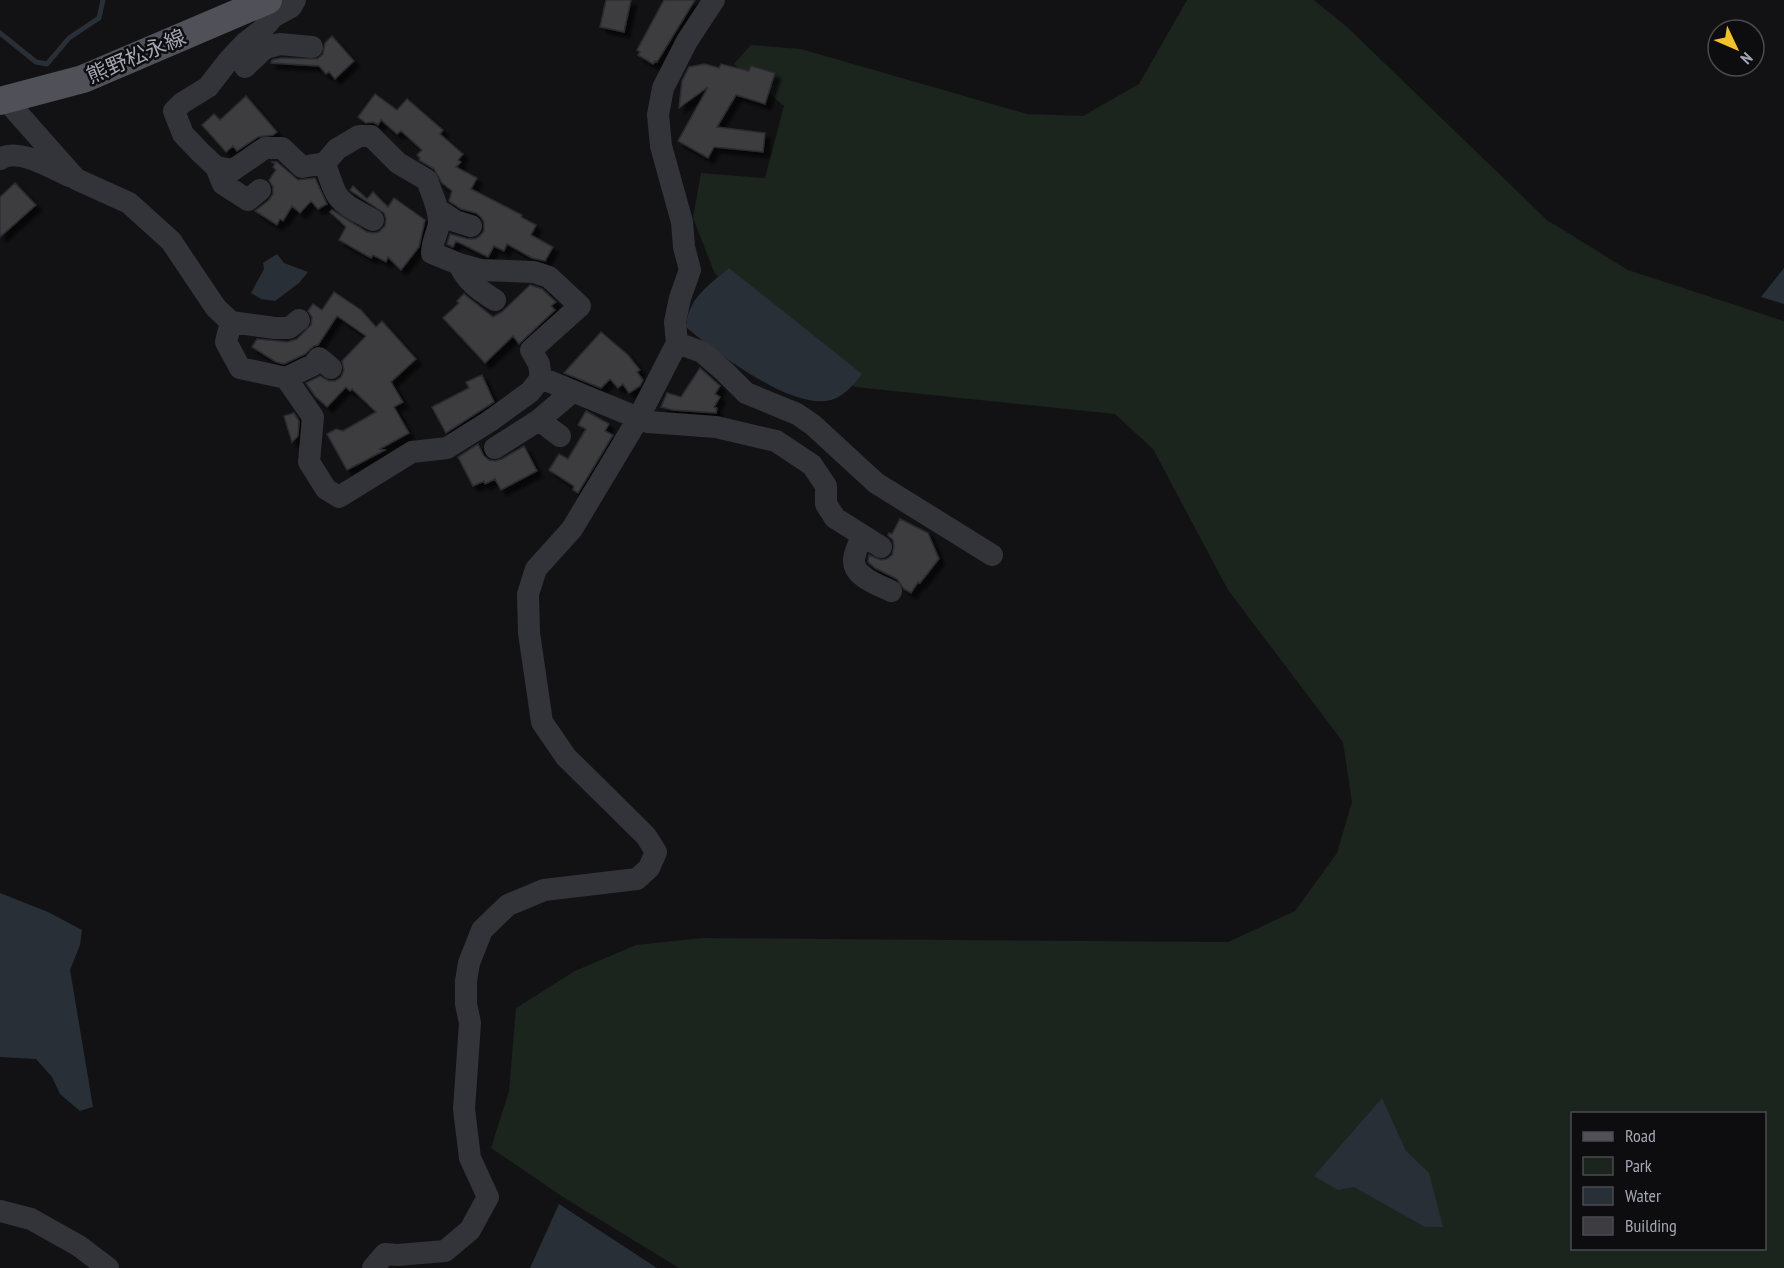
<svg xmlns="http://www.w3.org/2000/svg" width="1784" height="1268" font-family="'PT Sans Narrow','Noto Sans JP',sans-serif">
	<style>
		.green { fill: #1c241e; fill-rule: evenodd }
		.water { fill: #282f37 }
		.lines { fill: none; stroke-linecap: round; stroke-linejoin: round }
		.stream { stroke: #282f37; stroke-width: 5 }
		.building { fill: #3c3c41; stroke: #2c2c30; stroke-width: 1.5; filter: url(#shadow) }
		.minor { stroke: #333439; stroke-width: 22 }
		.major { stroke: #4f5058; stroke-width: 28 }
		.labels { text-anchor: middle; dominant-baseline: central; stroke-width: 5; stroke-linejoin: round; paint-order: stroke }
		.street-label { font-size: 21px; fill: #a3a7b4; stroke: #0d0d0f }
	</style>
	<defs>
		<filter id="shadow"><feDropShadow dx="5.5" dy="5.5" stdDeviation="1.5" flood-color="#0009"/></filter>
	</defs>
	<rect width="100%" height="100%" fill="#121214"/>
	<path class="green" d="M 1187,0 L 1314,0 L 1347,27 L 1547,220 L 1628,270 L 1784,321 L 1784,1268 L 679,1268 L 563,1197 L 491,1148 L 509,1091 L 516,1008 L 575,971 L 636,945 L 703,938 L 1228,942 L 1295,911 L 1337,853 L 1352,802 L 1343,742 L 1228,590 L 1153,449 L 1115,414 L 855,387 L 715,274 L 693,218 L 701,173 L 765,178 L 784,106 L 734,64 L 751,45 L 801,49 L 1027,114 L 1083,116 L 1139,84 ZM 1572,1114 L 1764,1114 L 1764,1248 L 1572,1248 Z"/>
	<path class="water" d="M 277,254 L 284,263 L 308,272 L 299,283 L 275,301 L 261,299 L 251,293 L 264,269 L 263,263 Z
		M 729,268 L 862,374 C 853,386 842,399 826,401 C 787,406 715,352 686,327 C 688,298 709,285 729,268 Z
		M 1784,268 L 1784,304 L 1761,297 Z
		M 0,893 L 48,912 L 82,930 L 80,945 L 70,970 L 93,1107 L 80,1111 L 60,1094 L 52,1077 L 36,1059 L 0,1057 Z
		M 1382,1098 L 1406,1151 L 1429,1173 L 1443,1227 L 1425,1227 L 1354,1187 L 1338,1190 L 1314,1176 Z
		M 559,1204 L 657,1268 L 530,1268 Z"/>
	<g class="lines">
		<path class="stream" d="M 0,33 L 36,62 L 47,64 L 69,38 L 99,18 L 103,0"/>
	</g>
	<path class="building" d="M 606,0 L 631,0 L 624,32 L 600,27 Z
		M 664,0 L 695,0 L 657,62 L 655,61 L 653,64 L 638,55 L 640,52 L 637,50 Z
		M 332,36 L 354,61 L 335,79 L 329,72 L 326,74 L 319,66 L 271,63 L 272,60 L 281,58 L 317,59 L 323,54 L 325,43 Z
		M 705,64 L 719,68 L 721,64 L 749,71 L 751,66 L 775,73 L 765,104 L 736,95 L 717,127 L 765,133 L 763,152 L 714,147 L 708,158 L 678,141 L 708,87 L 679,108 L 682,81 L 689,67 Z
		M 375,94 L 397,110 L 407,99 L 443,130 L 440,134 L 463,154 L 458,160 L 461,162 L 456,167 L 477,178 L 471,189 L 522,215 L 521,217 L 536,225 L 531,235 L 553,247 L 545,261 L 532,258 L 507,244 L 504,251 L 494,246 L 488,257 L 456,241 L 453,247 L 447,244 L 450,234 L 468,239 L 475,239 L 480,236 L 484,231 L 484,222 L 481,217 L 476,213 L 461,209 L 449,201 L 452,191 L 442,183 L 434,169 L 419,160 L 420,158 L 417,155 L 422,150 L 401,131 L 397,134 L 381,120 L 378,125 L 373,122 L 366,123 L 358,117 Z
		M 246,96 L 277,132 L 273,135 L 258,137 L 237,151 L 233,146 L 226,152 L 202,125 L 214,114 L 220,120 Z
		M 272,162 L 277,162 L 298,180 L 315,178 L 327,204 L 318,209 L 311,201 L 300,213 L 292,206 L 283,221 L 280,219 L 277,225 L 255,211 L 269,200 L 273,194 L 273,187 L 269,180 L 276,170 L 273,167 L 275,164 Z
		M 15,183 L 36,205 L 0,237 L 0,197 Z
		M 353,186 L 367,199 L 373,192 L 388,207 L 394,198 L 425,220 L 419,247 L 401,270 L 388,257 L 386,262 L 373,255 L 371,258 L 339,240 L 346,227 L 330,212 L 332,210 L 367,232 L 374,233 L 379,232 L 385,226 L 386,219 L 384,213 L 354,193 L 350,190 Z
		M 530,285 L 542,289 L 556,302 L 551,306 L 555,310 L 519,344 L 513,336 L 485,363 L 443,318 L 459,303 L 457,301 L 464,294 L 493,317 L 502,312 Z
		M 334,292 L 361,310 L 376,327 L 382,321 L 416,359 L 391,382 L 403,402 L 394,407 L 409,433 L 380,449 L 385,450 L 347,470 L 327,434 L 336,429 L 343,431 L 376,412 L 352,389 L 350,391 L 346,387 L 327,407 L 315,396 L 306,383 L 320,376 L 329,381 L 335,381 L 341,377 L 344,370 L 342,361 L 366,336 L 337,316 L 318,345 L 314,346 L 305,354 L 284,364 L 276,362 L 252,347 L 257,339 L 288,342 L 297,339 L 311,325 L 312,317 L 308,311 L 313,304 L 322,310 Z
		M 601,332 L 628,355 L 640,370 L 637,372 L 643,380 L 640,386 L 629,393 L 623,384 L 618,388 L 610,379 L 601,388 L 564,373 Z
		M 700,368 L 720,386 L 715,394 L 720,397 L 714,407 L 717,408 L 716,413 L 673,410 L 661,407 L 667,393 L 681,397 Z
		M 482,375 L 494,402 L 446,433 L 432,407 L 469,388 L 466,382 Z
		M 586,411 L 609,424 L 605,431 L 613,435 L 578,493 L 573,490 L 574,486 L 549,470 L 559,454 L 568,459 L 586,429 L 578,425 Z
		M 294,413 L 299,421 L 298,436 L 292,442 L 284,416 Z
		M 478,444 L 484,456 L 489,460 L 495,461 L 502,459 L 524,446 L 537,471 L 501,490 L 495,479 L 485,484 L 484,481 L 473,486 L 458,457 Z
		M 900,519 L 928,533 L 939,559 L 920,583 L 918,582 L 911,593 L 904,589 L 897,579 L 875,568 L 868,562 L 869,555 L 881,560 L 887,559 L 892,555 L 894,547 L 893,540 L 888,535 L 889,533 L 892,534 Z"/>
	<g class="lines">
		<path class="minor" d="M 295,0 L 291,7 L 273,17 L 262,30 L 245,43 L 229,60 L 208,87 L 182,103 L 174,111 L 183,134 L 200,152 L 216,167 L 233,170 L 265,148 L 282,148 L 302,167 L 325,163 L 337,149 L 359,136 L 371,136 L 398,163 L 427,180 C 431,192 440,210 439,224 C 437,234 432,242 432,253 L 459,264 L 481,270 L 534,272 L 549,277 L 580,306 L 531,350 L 539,364 L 541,378
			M 245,67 L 265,48 L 280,44 L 312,47
			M 6,100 L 76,179 L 129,203 L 171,241 L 216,308 L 231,322 L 226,342 L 240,368 L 286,378 L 313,417 L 309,462 L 326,489 L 339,497 L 412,452 L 447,448 L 490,421 L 530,392 L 541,378 L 648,422 L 716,427 L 776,441 L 812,465 L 826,486 L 826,504 L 835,518 L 881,547
			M 0,159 C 18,147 51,168 69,176
			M 325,163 C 337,203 337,200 373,220
			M 216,167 L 223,184 L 248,200 L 260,190
			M 437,209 L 455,221 L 471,226
			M 459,264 C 466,281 479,290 495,300
			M 231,322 L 275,328 L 289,328 L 299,320
			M 677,343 L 702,352 L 724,371 L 746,393 L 797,414 L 813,425 L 876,483 L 992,555
			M 286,378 L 313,365 L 319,358 L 331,368
			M 539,420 L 560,436
			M 495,448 L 539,420 L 572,392
			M 862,537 C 859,543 855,552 854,559 C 852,577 879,585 891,591
			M 0,1211 L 31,1219 L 79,1246 L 108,1268
			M 373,1268 L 385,1254 L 398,1255 L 445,1251 L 470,1230 L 488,1197 L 470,1158 L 464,1109 L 470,1023 L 466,1004 L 466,981 L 469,963 L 482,930 L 508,905 L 544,890 L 637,879 L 649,868 L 656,852 L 646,836 L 566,757 L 542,722 L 529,633 L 528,594 L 536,569 L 572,529 L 638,419 L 677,343 L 675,322 L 680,298 L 690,270 L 684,247 L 682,222 L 661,146 L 658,115 L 663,88 L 687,41 L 714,0"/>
		<path class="major" d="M 0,101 L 83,79 L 268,0"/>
	</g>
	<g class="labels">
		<g class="street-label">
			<text transform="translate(136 56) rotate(-23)">熊野松永線</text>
		</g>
	</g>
	<rect x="1571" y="1112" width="195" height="138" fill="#0d0d0f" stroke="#494b51" stroke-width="1.5"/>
	<rect x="1583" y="1132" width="30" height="9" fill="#4f5058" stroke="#494b51" stroke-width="1.5"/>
	<text x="1625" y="1142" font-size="18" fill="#a3a7b4">Road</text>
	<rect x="1583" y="1157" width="30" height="18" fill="#1c241e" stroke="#494b51" stroke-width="1.5"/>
	<text x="1625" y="1172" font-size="18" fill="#a3a7b4">Park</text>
	<rect x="1583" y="1187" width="30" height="18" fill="#282f37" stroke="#494b51" stroke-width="1.5"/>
	<text x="1625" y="1202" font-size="18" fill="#a3a7b4">Water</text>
	<rect x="1583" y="1217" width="30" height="18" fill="#3c3c41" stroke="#494b51" stroke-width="1.5"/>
	<text x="1625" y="1232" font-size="18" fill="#a3a7b4">Building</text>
	<g transform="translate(1736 48) rotate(134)"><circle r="28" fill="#0d0d0f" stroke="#494b51" stroke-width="1.5"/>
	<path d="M0-4.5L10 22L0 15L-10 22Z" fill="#f3c12b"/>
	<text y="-9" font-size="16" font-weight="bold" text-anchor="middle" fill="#a3a7b4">N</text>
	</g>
</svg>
